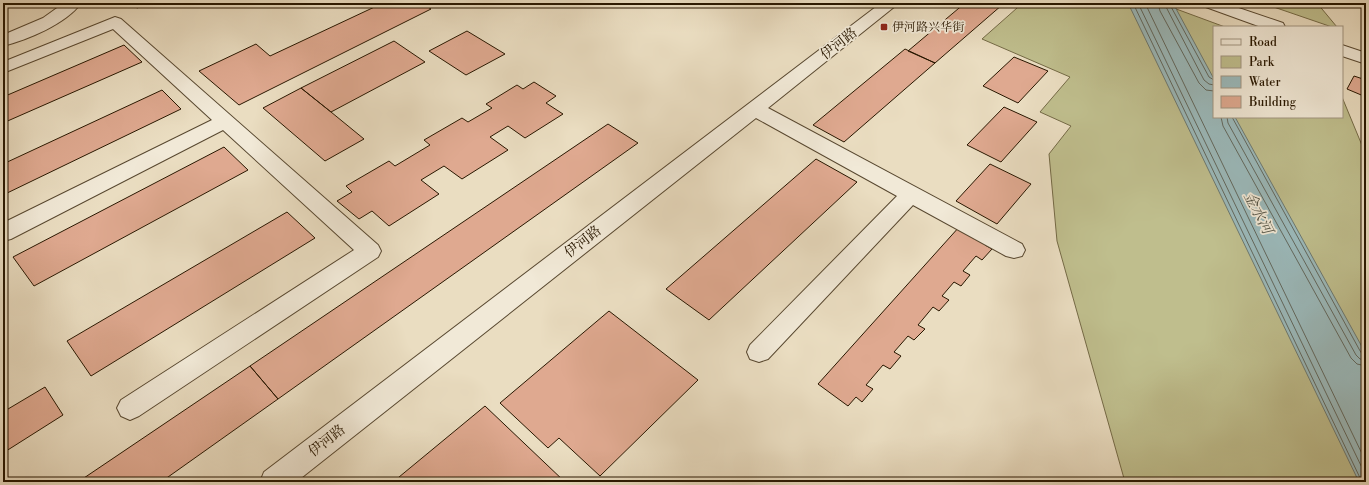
<svg xmlns="http://www.w3.org/2000/svg" width="1369" height="485" font-family="'Libre Bodoni','Noto Serif SC',serif">
	<style>
		.green { fill: #bfbe8d; stroke: #746a46 }
		.water { fill: #9bbabc; stroke: #6d7971 }
		.lines { fill: none; stroke-linecap: round; stroke-linejoin: round }
		.shore { stroke: #62685e; stroke-width: 1 }
		.building { fill: #dfa990; stroke: #281700 }
		.minor-casing { stroke: #584830; stroke-width: 2 }
		.minor { fill: #f1e9d7; fill-rule: evenodd }
		.poi-dot { fill: #8f2418; stroke: #f1e9d7; stroke-width: 1.5 }
		.labels { text-anchor: middle; dominant-baseline: central; stroke-width: 3.5; stroke-linejoin: round; paint-order: stroke }
		.far-poi-label { font-size: 12px; fill: #281700; stroke: #f1e9d7; text-anchor: start }
		.street-label { font-size: 14px; fill: #281700; stroke: #f1e9d7 }
		.water-label { font-size: 15px; font-style: italic; fill: #505042; stroke: #f1e9d7 }
	</style>
	<rect width="100%" height="100%" fill="#eaddc1"/>
	<filter id="stains"><feTurbulence type="fractalNoise" baseFrequency=".005" numOctaves="4"/><feColorMatrix values="0 0 0 0 .2 0 0 0 0 .09 0 0 0 0 .02 0 0 0 .5 -.17"/></filter>
	<radialGradient id="worn" r=".72"><stop offset=".6" stop-color="#630" stop-opacity="0"/><stop offset="1" stop-color="#630" stop-opacity=".3"/></radialGradient>
	<path class="green" d="M 1005,3 L 1160,3 L 1225,27 L 1214,27 L 1214,117 L 1342,117 L 1342,97 L 1366,155 L 1366,482 L 1125,482 L 1057,241 L 1049,154 L 1071,126 L 1040,112 L 1070,77 L 982,39 L 1017,8 Z
		M 1262,3 L 1317,3 L 1337,27 L 1332,27 Z"/>
	<path class="water" d="M 1128,3 L 1173,3 L 1214,79 L 1214,117 L 1235,117 L 1366,354 L 1366,482 L 1359,482 Z"/>
	<g class="lines">
		<path class="shore" d="M 1133,3 L 1362,482
			M 1138,3 L 1366,476
			M 1145,3 L 1366,462
			M 1158,3 L 1160,11 L 1199,83 L 1206,90 L 1214,91
			M 1164,3 L 1204,80 L 1209,84 L 1214,85
			M 1169,3 L 1209,77 L 1214,80
			M 1221,117 L 1223,126 L 1351,358 L 1357,364 L 1366,366
			M 1227,117 L 1228,123 L 1356,355 L 1360,359 L 1366,360
			M 1232,117 L 1359,349 L 1362,354 L 1366,355"/>
	</g>
	<path class="building" d="M 131,3 L 148,3 L 137,8 Z
		M 383,3 L 421,3 L 431,9 L 239,105 L 199,71 L 256,44 L 270,56 Z
		M 965,3 L 996,3 L 1002,5 L 935,63 L 908,51 Z
		M 467,31 L 505,54 L 466,75 L 429,51 Z
		M 394,41 L 425,62 L 331,112 L 301,88 Z
		M 124,45 L 142,62 L 3,123 L 3,97 Z
		M 905,49 L 935,63 L 844,142 L 813,125 Z
		M 1014,57 L 1048,71 L 1018,103 L 983,86 Z
		M 1354,76 L 1366,80 L 1366,97 L 1347,89 Z
		M 534,82 L 556,96 L 546,103 L 563,114 L 525,138 L 508,126 L 490,137 L 508,150 L 462,179 L 444,166 L 421,180 L 439,194 L 389,226 L 372,211 L 359,219 L 337,201 L 352,192 L 346,186 L 389,161 L 395,166 L 430,145 L 424,140 L 462,118 L 468,122 L 492,108 L 486,104 L 517,85 L 523,89 Z
		M 301,88 L 331,112 L 364,139 L 325,161 L 263,108 Z
		M 162,90 L 181,109 L 3,195 L 3,164 Z
		M 1004,107 L 1037,122 L 1001,162 L 967,145 Z
		M 608,124 L 638,143 L 278,399 L 250,366 Z
		M 224,147 L 248,170 L 34,286 L 13,257 Z
		M 816,159 L 857,182 L 709,320 L 666,289 Z
		M 990,164 L 1031,184 L 997,224 L 956,201 Z
		M 287,212 L 315,238 L 91,376 L 67,341 Z
		M 960,226 L 988,242 L 985,245 L 992,249 L 982,260 L 976,256 L 963,271 L 970,275 L 961,286 L 954,282 L 942,296 L 949,300 L 939,311 L 933,307 L 918,325 L 925,329 L 914,340 L 908,336 L 894,352 L 901,356 L 890,369 L 883,365 L 866,385 L 873,389 L 862,402 L 856,397 L 848,406 L 818,384 Z
		M 609,311 L 698,380 L 600,476 L 559,438 L 548,448 L 500,403 Z
		M 250,366 L 278,399 L 161,482 L 78,482 Z
		M 45,387 L 63,415 L 3,453 L 3,412 Z
		M 485,406 L 565,482 L 393,482 Z"/>
	<g class="lines">
		<g class="minor-casing">
			<path id="minor" d="M 64,3 L 81,3 C 66,24 27,40 3,46 L 3,35 L 43,18 Z
				M 881,3 L 899,3 L 768,108 L 1022,244 L 1025,250 L 1022,256 L 1014,258 L 1006,256 L 913,205 L 768,359 L 759,362 L 750,359 L 747,352 L 750,345 L 897,196 L 756,118 L 296,482 L 260,482 L 264,472 Z
				M 1201,3 L 1224,3 L 1283,23 L 1285,27 L 1261,27 L 1203,6 Z
				M 115,17 L 121,19 L 378,245 L 381,251 L 378,257 L 139,416 L 130,420 L 121,416 L 117,408 L 121,400 L 354,250 L 223,130 L 11,239 L 3,241 L 3,223 L 212,120 L 113,29 L 3,73 L 3,62 Z
				M 1342,45 L 1366,53 L 1366,64 L 1342,56 Z"/>
		</g>
		<use href="#minor" class="minor"/>
	</g>
	<rect class="poi-dot" x="880" y="23" width="8" height="8" rx="2"/>
	<g class="labels">
		<g class="far-poi-label">
			<text x="892" y="27">伊河路兴华街</text>
		</g>
		<g class="street-label">
			<text transform="translate(839 44) rotate(-38)">伊河路</text>
			<text transform="translate(583 242) rotate(-38)">伊河路</text>
			<text transform="translate(327 441) rotate(-38)">伊河路</text>
		</g>
		<g class="water-label">
			<text transform="translate(1258 213) rotate(63)">金水河</text>
		</g>
	</g>
	<rect width="1369" height="485" fill="none" stroke="#eaddc1" stroke-width="16"/>
	<rect x="4" y="4" width="1361" height="477" fill="none" stroke="#281700" stroke-width="2"/>
	<rect x="8" y="8" width="1353" height="469" fill="none" stroke="#281700"/>
	<rect x="1213" y="26" width="130" height="92" fill="#f1e9d7" stroke="#a19581"/>
	<rect x="1221" y="39" width="20" height="6" fill="#f1e9d7" stroke="#a19581"/>
	<text x="1249" y="46" font-size="12" fill="#281700">Road</text>
	<rect x="1221" y="56" width="20" height="12" fill="#bfbe8d" stroke="#a19581"/>
	<text x="1249" y="66" font-size="12" fill="#281700">Park</text>
	<rect x="1221" y="76" width="20" height="12" fill="#9bbabc" stroke="#a19581"/>
	<text x="1249" y="86" font-size="12" fill="#281700">Water</text>
	<rect x="1221" y="96" width="20" height="12" fill="#dfa990" stroke="#a19581"/>
	<text x="1249" y="106" font-size="12" fill="#281700">Building</text>
	<rect width="100%" height="100%" filter="url(#stains)"/>
	<rect width="100%" height="100%" fill="url(#worn)"/>
</svg>
